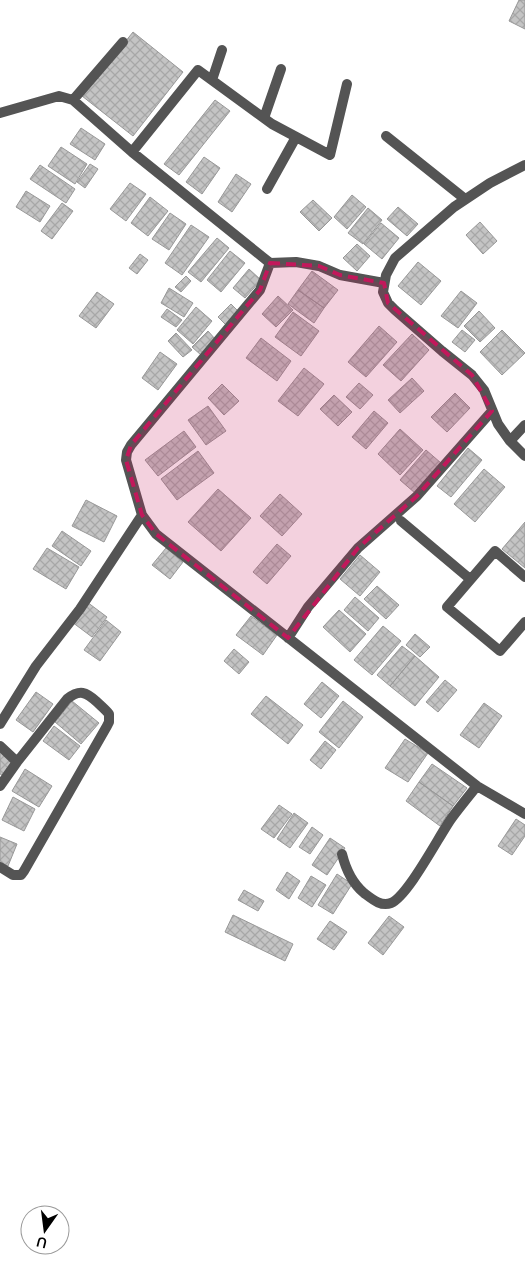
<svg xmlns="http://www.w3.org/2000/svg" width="525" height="1275" font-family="Mulish,sans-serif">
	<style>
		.building { fill: url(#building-cross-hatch); stroke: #989898 }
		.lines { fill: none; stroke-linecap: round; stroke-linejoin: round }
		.minor { stroke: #545454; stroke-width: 10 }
		.marked { fill: #c2185b; fill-opacity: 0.2; stroke: #c2185b; stroke-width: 4; stroke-dasharray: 10 6; stroke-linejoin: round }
	</style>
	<defs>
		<pattern id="building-cross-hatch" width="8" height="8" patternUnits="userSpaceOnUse" patternTransform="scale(1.25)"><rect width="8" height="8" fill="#c4c4c4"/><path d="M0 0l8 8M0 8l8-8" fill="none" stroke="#a7a7a7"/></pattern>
	</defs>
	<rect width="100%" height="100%" fill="#fff"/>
	<path class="building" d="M 519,0 L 525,0 L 525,29 L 509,21 Z
		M 133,32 L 183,72 L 133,136 L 82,96 Z
		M 215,100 L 230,111 L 179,175 L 164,164 Z
		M 81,128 L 105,144 L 95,160 L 70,144 Z
		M 61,147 L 87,164 L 75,184 L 48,166 Z
		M 204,157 L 220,168 L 202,194 L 186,182 Z
		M 90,164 L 98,169 L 85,188 L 77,182 Z
		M 40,165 L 75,189 L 66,203 L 30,179 Z
		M 236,174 L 251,184 L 232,212 L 218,202 Z
		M 130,183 L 146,194 L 126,221 L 110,209 Z
		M 26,191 L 50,206 L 40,222 L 16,207 Z
		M 352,195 L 366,207 L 347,229 L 334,217 Z
		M 150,197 L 168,211 L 148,236 L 131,223 Z
		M 313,200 L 332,218 L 319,231 L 300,212 Z
		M 62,203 L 73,211 L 52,239 L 41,231 Z
		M 398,207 L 418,224 L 407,236 L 387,219 Z
		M 368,208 L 382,220 L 363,244 L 348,233 Z
		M 170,213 L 186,224 L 169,250 L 152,239 Z
		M 480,222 L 497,241 L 483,254 L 466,235 Z
		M 381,223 L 399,238 L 382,259 L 364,244 Z
		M 191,225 L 209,237 L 182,275 L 165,263 Z
		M 217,238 L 229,248 L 201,282 L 188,272 Z
		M 357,244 L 370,256 L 357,271 L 343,258 Z
		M 230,251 L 245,263 L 221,292 L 207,280 Z
		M 140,254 L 148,260 L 137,274 L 129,268 Z
		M 418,262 L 441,281 L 421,305 L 398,286 Z
		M 249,269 L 261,280 L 245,298 L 233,288 Z
		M 312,271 L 338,290 L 324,308 L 298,290 Z
		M 186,276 L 191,281 L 181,292 L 175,287 Z
		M 169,288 L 193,303 L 184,317 L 161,303 Z
		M 298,290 L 324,308 L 314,323 L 288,304 Z
		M 461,291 L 477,303 L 458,328 L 441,316 Z
		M 97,292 L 114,304 L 96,328 L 79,316 Z
		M 278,296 L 293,310 L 276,327 L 262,314 Z
		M 231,304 L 240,313 L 227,326 L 218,317 Z
		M 196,307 L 212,321 L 193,344 L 177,330 Z
		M 167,309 L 182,320 L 176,327 L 161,317 Z
		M 479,311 L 495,328 L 480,342 L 464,326 Z
		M 293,312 L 319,331 L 301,356 L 275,337 Z
		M 379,326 L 397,342 L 366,377 L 348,362 Z
		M 462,330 L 475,340 L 465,352 L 452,342 Z
		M 502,330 L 525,353 L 502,375 L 480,352 Z
		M 208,331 L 216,340 L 201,355 L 192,347 Z
		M 176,333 L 192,350 L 183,357 L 168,341 Z
		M 412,334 L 429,350 L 401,381 L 383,365 Z
		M 261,338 L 291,361 L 277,381 L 246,358 Z
		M 160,352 L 177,364 L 158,390 L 142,378 Z
		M 304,368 L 324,384 L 298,416 L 278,401 Z
		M 412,378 L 424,391 L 400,413 L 388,400 Z
		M 359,383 L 373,395 L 360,409 L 346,397 Z
		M 222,384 L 239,401 L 224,415 L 208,398 Z
		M 455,393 L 470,408 L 447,432 L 431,417 Z
		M 334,395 L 352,412 L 338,426 L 320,409 Z
		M 208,406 L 226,431 L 206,445 L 188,420 Z
		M 374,411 L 388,423 L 366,449 L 352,437 Z
		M 400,429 L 423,450 L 400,475 L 378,454 Z
		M 184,431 L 196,447 L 158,476 L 145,460 Z
		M 468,448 L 482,460 L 451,497 L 437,486 Z
		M 426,450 L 441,463 L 415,493 L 400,480 Z
		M 198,451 L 214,473 L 177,500 L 161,479 Z
		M 484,469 L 505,487 L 475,522 L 454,504 Z
		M 218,489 L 251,518 L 221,551 L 188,522 Z
		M 280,494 L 302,514 L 282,536 L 260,516 Z
		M 86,500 L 117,516 L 104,542 L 72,526 Z
		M 525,522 L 525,568 L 502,549 Z
		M 62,531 L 91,551 L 81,566 L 52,546 Z
		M 277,544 L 291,556 L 267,584 L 253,572 Z
		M 47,548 L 79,567 L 66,589 L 33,569 Z
		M 166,548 L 183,562 L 170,579 L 152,565 Z
		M 360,555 L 380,572 L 360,596 L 340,579 Z
		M 377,586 L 399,605 L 386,619 L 364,599 Z
		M 355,597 L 379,618 L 368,631 L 344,610 Z
		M 87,602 L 107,617 L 92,637 L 72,622 Z
		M 339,610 L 366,634 L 350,652 L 323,627 Z
		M 251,616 L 277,635 L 263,655 L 236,635 Z
		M 106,620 L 121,632 L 100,661 L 84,650 Z
		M 383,626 L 401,641 L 372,675 L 354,660 Z
		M 415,634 L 430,647 L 420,657 L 406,645 Z
		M 402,646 L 415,656 L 390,686 L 377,675 Z
		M 234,649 L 249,662 L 239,674 L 224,661 Z
		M 415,656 L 439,677 L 415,706 L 390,686 Z
		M 445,680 L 457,690 L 438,712 L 426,702 Z
		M 322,682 L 339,696 L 321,718 L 304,704 Z
		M 36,692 L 53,704 L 33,732 L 16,720 Z
		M 266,696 L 303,725 L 288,744 L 251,714 Z
		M 72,701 L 99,723 L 81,744 L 55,722 Z
		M 343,701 L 363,717 L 339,748 L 319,732 Z
		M 484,703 L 502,716 L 479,748 L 460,735 Z
		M 54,726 L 80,746 L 69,760 L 43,741 Z
		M 405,739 L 428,753 L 408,782 L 385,768 Z
		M 325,741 L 336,750 L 321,769 L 310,760 Z
		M 0,750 L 13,760 L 2,775 L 0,774 Z
		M 432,764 L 467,788 L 453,806 L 419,782 Z
		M 25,769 L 52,786 L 39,807 L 12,791 Z
		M 419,782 L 453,806 L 440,826 L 406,801 Z
		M 13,797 L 35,809 L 24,831 L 2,820 Z
		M 279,805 L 292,814 L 274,838 L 261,829 Z
		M 294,813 L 308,823 L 290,848 L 277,839 Z
		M 516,819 L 525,825 L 525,836 L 512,855 L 498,846 Z
		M 312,827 L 323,835 L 310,854 L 299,847 Z
		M 0,837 L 17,844 L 8,866 L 0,863 Z
		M 330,838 L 345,848 L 327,875 L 312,865 Z
		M 287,872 L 300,881 L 289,899 L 276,890 Z
		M 337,874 L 352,884 L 333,914 L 318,905 Z
		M 311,876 L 326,885 L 312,907 L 298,898 Z
		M 244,890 L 264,901 L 258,911 L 238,900 Z
		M 233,915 L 293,944 L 285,961 L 225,932 Z
		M 389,916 L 404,927 L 383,955 L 368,943 Z
		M 330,921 L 347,932 L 334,950 L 317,939 Z"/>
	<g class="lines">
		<path class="minor" d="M 212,80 L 222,50
			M 73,100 L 123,42
			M 0,113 L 59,96 L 73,100 L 132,152 L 270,263 L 260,290 L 131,445 L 127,452 L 126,460 L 142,515 L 156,534 L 477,786 L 525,814
			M 264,118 L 281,69
			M 386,136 L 465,199
			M 132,152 L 198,70 L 272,124 L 330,155 L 347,84
			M 525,165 L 490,183 L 454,207 L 395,258 L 386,275 L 383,292 L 388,303 L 395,310 L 442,351 L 472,375 L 484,390 L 498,424 L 510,441 L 525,456
			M 267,189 L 296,137
			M 270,263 L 296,262 L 319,266 L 340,275 L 384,283
			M 510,441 L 525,425
			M 401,521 L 470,579
			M 525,577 L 495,551 L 447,607 L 500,651 L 525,622
			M 288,638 L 308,607 L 358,548 L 417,496 L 492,411
			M 0,724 L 36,666 L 80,609 L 142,515
			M 0,746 L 17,762 L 0,786
			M 342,854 C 346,870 352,883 364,893 C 372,899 381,907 391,903 C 408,896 439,836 451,819 C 459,808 468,797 477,786
			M 0,867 L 13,875 L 21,875 L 24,871 L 107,726 L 109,722 L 109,714 C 106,710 101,706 97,702 C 86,692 80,689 67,699 L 17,762"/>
	</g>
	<path class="marked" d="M 270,263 L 319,266 L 340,275 L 384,283 L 388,303 L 472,375 L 492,411 L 417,496 L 358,548 L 288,638 L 156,534 L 142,515 L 126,460 L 131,445 L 260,290 Z"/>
	<g transform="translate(45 1230) rotate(194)"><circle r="24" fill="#ffffff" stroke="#999999"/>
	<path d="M0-4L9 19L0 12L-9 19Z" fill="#000000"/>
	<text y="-8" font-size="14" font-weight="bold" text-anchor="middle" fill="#000000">U</text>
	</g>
</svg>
